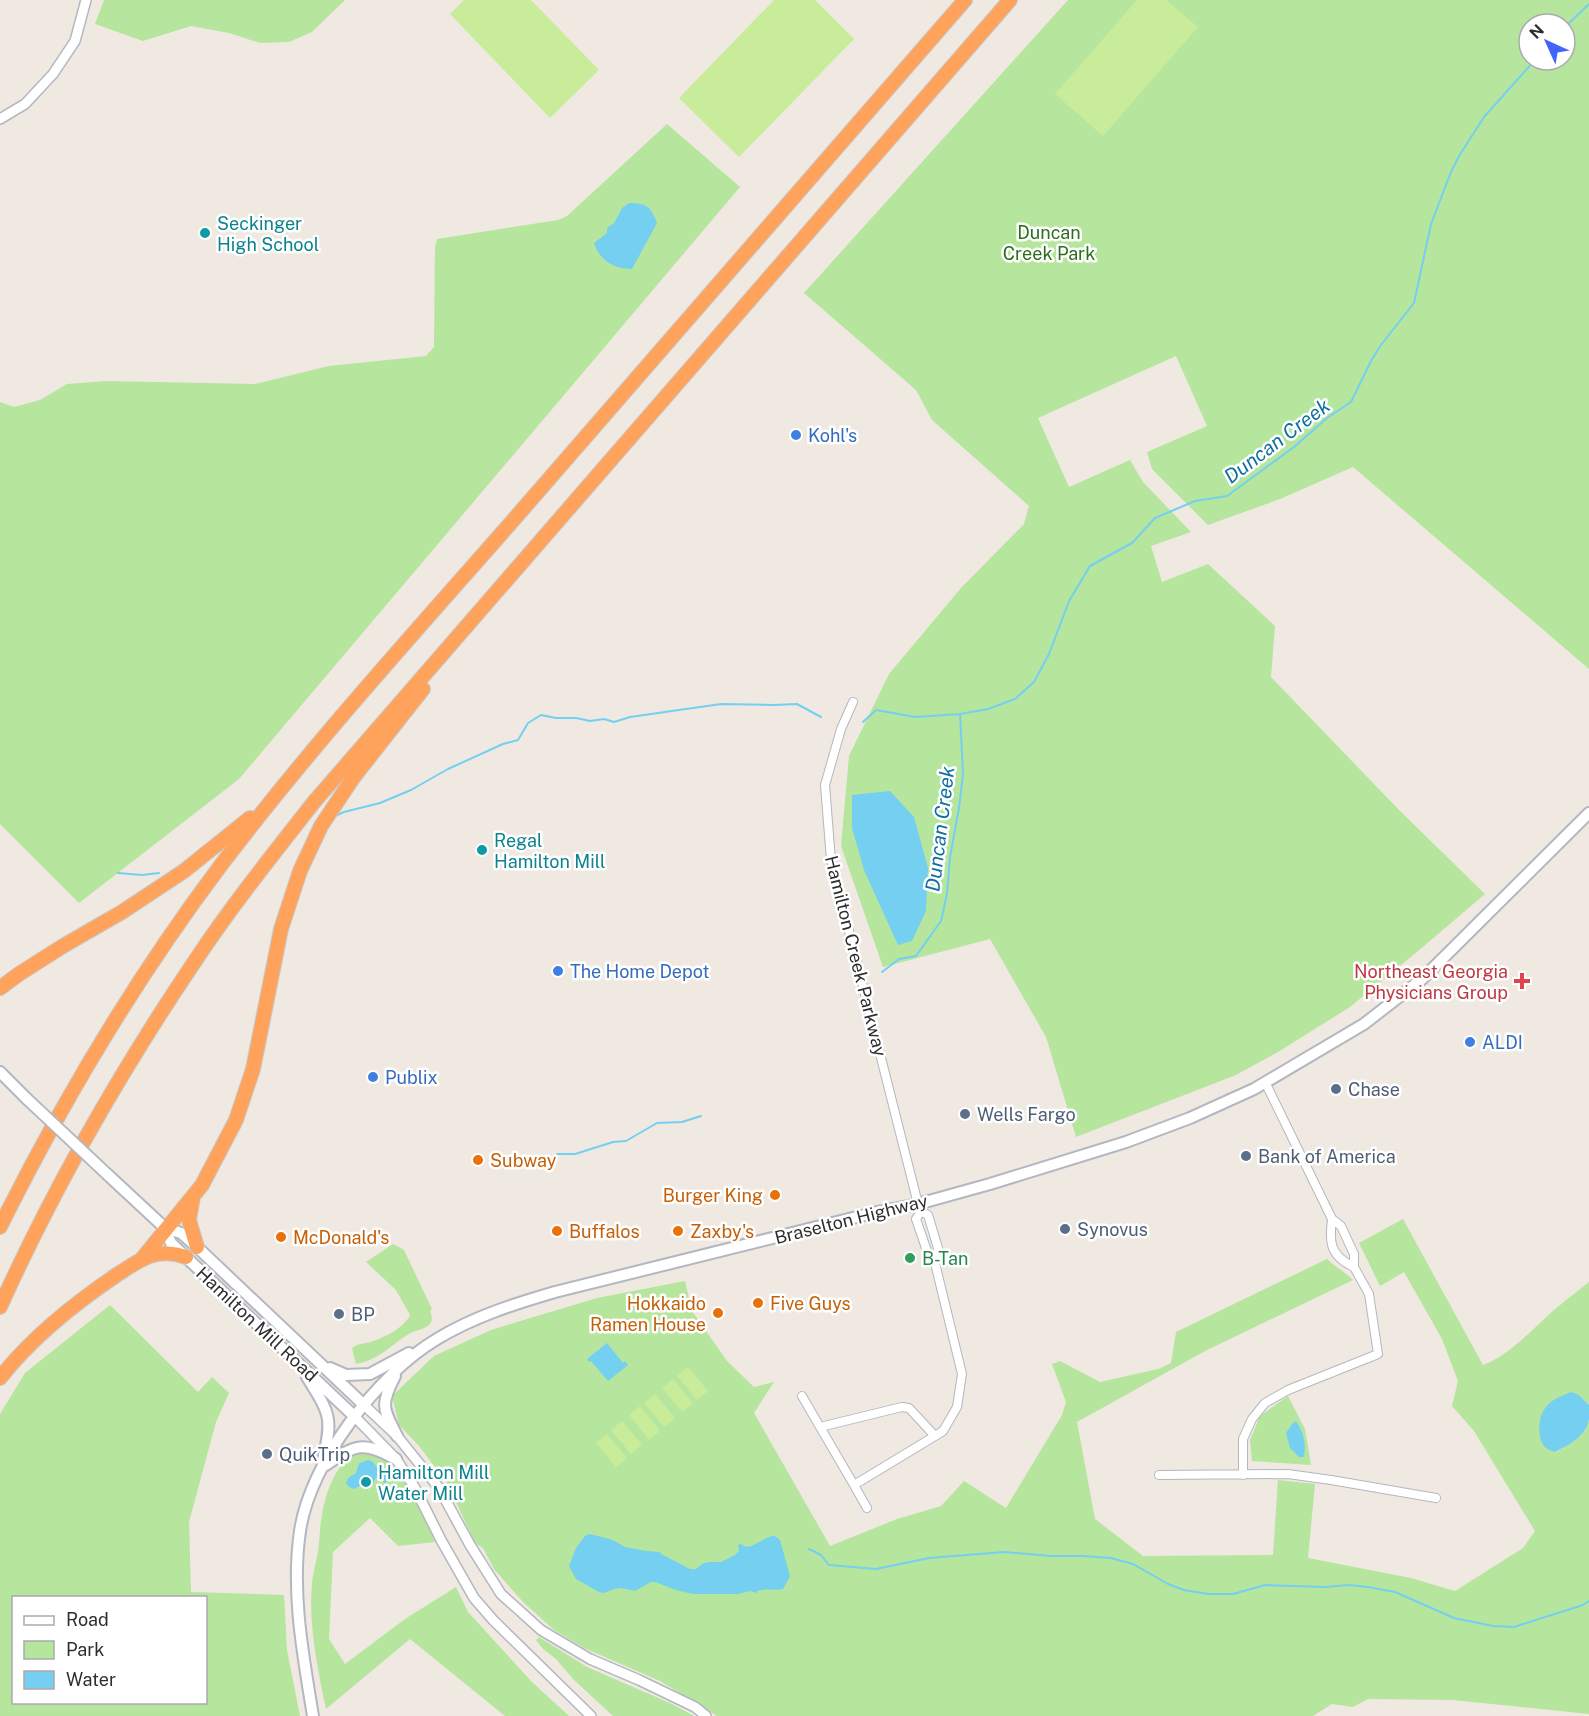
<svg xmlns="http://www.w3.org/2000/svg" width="1589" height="1716" font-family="'Public Sans',sans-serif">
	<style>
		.green { fill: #b6e59e; fill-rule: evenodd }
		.pitch { fill: #c9ec9a }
		.water { fill: #75cff0 }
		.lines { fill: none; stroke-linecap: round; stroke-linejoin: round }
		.stream { stroke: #75cff0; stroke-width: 2 }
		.minor-casing { stroke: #b4b7c1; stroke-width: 10 }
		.tertiary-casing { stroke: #b4b7c1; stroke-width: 12 }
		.secondary-casing { stroke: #b4b7c1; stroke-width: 14 }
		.motorway-casing { stroke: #c9c9c9; stroke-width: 16 }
		.minor { stroke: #fff; stroke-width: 8 }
		.tertiary { stroke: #fff; stroke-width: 9 }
		.secondary { stroke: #fff; stroke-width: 10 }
		.motorway { stroke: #ffa35c; stroke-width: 14 }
		.secondary-bridge-casing { stroke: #b4b7c1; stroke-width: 14; stroke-linecap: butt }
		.secondary-bridge { stroke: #fff; stroke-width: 10 }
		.culture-dot { fill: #0f9aa8; stroke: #fff; stroke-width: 2 }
		.shop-dot { fill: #3f7fe0; stroke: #fff; stroke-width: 2 }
		.health-dot { fill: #e0444e; stroke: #fff; stroke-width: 2 }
		.service-dot { fill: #5c6f8a; stroke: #fff; stroke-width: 2 }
		.food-dot { fill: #e8710a; stroke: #fff; stroke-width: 2 }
		.leisure-dot { fill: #2e9e5b; stroke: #fff; stroke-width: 2 }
		.labels { text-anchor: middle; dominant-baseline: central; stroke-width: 5; stroke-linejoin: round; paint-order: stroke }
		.culture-label { font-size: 18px; fill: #0d838f; stroke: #fff; text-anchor: start }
		.park-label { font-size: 18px; fill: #2c6e1b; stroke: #fff }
		.shop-label { font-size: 18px; fill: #366cbe; stroke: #fff; text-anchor: start }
		.street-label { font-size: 18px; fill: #2e2e2e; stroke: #fff }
		.health-label { font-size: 18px; fill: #be3a42; stroke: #fff; text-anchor: end }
		.service-label { font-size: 18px; fill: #4e5e75; stroke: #fff; text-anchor: start }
		.food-label { font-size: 18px; fill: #c56008; stroke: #fff; text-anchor: start }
		.leisure-label { font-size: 18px; fill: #27864d; stroke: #fff; text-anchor: start }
		.water-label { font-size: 20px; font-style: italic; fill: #0d6fa3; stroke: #fff }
	</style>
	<rect width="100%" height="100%" fill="#efe9e1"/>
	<path class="green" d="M 104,0 L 345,0 L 312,32 L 289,42 L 260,43 L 229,33 L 191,26 L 143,41 L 95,24 Z
		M 1068,0 L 1589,0 L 1589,669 L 1353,467 L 1280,499 L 1208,525 L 1152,469 L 1147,452 L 1207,426 L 1176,356 L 1038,418 L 1069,487 L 1130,460 L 1143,482 L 1191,532 L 1151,546 L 1162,582 L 1208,564 L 1275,626 L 1271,677 L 1400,811 L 1485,894 L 1424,946 L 1350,1007 L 1278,1052 L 1236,1075 L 1076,1137 L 1046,1037 L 990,939 L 883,967 L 841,846 L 849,756 L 889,674 L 961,588 L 1024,524 L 1029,506 L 932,420 L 916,390 L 804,293 ZM 1529,24 L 1565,24 L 1565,60 L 1529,60 Z
		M 667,124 L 740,187 L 239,779 L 79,903 L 0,824 L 0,402 L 14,407 L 40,400 L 67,384 L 106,381 L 255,384 L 329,366 L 426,356 L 434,347 L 435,247 L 437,239 L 558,220 L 567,216 Z
		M 1403,1219 L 1483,1365 C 1511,1354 1530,1331 1553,1311 C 1564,1301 1577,1292 1589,1282 L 1589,1405 L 1579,1395 L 1556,1452 C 1570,1445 1582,1436 1589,1421 L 1589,1714 L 1453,1700 L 1368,1699 L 1353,1707 L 1332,1704 L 1313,1716 L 717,1716 L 660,1681 L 584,1648 L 553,1629 L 523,1602 L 494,1569 L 483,1548 L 475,1543 L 447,1483 L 419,1446 L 399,1425 L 392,1396 L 434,1356 L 491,1330 L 597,1298 L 685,1281 L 692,1311 L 727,1361 L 754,1387 L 774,1382 L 754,1413 L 830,1546 L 897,1519 L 941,1506 L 964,1481 L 1006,1508 L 1062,1415 L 1066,1402 L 1052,1364 L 1060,1361 L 1100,1382 L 1158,1369 L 1171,1363 L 1176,1332 L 1327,1259 C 1335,1267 1345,1272 1353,1280 L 1205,1351 L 1077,1422 L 1095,1519 L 1143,1556 L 1273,1555 L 1278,1480 L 1315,1484 L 1308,1558 L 1411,1578 L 1455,1591 L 1523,1548 L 1535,1531 L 1474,1431 L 1452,1406 L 1458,1381 L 1442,1339 L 1404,1272 L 1380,1286 L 1359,1243 Z
		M 393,1244 L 404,1250 L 432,1309 L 430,1311 C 432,1316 433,1321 429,1325 C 425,1329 416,1330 411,1333 C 391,1344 380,1360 356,1364 L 352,1348 C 358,1343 363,1344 370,1342 C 384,1338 404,1328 410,1315 L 396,1290 L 366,1262 Z
		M 110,1305 L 198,1392 L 212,1377 L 229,1393 L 216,1422 L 189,1522 L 191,1592 L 284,1595 L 287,1650 L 300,1716 L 0,1716 L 0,1414 L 25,1373 ZM 14,1598 L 206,1598 L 206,1702 L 14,1702 Z
		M 1288,1396 L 1305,1429 L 1311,1465 L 1252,1461 L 1250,1440 L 1260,1416 Z
		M 360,1450 L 373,1451 L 386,1459 L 417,1499 L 435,1542 L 398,1546 L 370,1518 L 333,1552 L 329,1639 L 345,1664 L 405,1619 L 456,1587 L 468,1612 L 531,1681 L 569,1716 L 505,1716 L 410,1639 L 326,1709 C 318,1671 308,1623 312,1584 C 313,1570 318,1557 319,1543 C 320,1534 320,1524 322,1515 C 326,1490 337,1461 360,1450 ZM 372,1461 L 379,1469 L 385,1468 L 380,1479 L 376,1478 L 357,1488 L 354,1476 L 356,1473 L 357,1467 Z
		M 539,1637 L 587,1667 L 670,1703 L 694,1716 L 613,1716 L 573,1679 L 556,1659 L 543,1649 L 536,1640 Z"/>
	<path class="pitch" d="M 464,0 L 531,0 L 599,70 L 550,118 L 450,14 Z
		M 774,0 L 815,0 L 854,39 L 739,157 L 679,98 Z
		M 1137,0 L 1166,0 L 1198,27 L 1103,136 L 1055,94 Z
		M 688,1367 L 708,1391 L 697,1400 L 677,1376 Z
		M 673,1379 L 693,1403 L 682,1412 L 662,1388 Z
		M 655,1394 L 675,1418 L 664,1427 L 644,1403 Z
		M 640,1406 L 660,1431 L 649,1440 L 629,1415 Z
		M 622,1421 L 642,1445 L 631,1454 L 611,1430 Z
		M 607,1434 L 627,1458 L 616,1467 L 596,1443 Z"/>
	<path class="water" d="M 629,203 C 647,203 651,207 657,223 L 632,269 C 614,269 600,261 594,243 L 607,233 L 607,228 L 614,223 L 622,208 Z
		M 890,791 L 914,817 L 928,868 L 926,911 L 912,941 L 898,945 L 864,870 L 852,828 L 852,795 Z
		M 607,1343 L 623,1363 L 625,1361 L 628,1365 L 608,1381 L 591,1361 L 589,1362 L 587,1359 Z
		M 1571,1392 L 1579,1395 L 1589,1405 C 1589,1409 1589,1415 1589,1419 C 1587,1435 1568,1446 1555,1452 C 1552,1451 1549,1450 1546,1448 C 1536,1439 1538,1416 1546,1407 C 1552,1399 1562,1396 1571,1392 Z
		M 1296,1421 C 1304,1433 1306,1443 1304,1457 L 1299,1457 L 1290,1448 L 1286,1433 L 1292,1424 Z
		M 368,1460 L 372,1461 L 379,1469 L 389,1469 L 394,1474 L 392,1479 L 385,1483 L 380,1479 L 376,1478 L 372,1484 L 365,1484 L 354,1489 L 349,1487 L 346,1483 L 348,1478 L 356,1473 L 357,1468 L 360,1463 Z
		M 590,1534 L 613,1540 L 625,1547 L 646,1551 L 660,1552 L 661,1554 L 690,1569 L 696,1569 L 702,1564 L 709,1562 L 721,1562 L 735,1555 L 739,1551 L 738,1545 L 741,1544 L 746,1547 C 758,1546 764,1536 775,1536 L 780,1540 L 790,1576 L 783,1589 C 774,1591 766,1588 757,1591 L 756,1593 L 750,1591 L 738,1594 L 693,1594 L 676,1590 L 655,1582 L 651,1582 L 635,1591 L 621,1588 L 614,1589 L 604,1593 L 599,1592 L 576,1579 L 569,1566 L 576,1548 L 585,1536 Z"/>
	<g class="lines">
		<path class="stream" d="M 1565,27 L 1589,4
			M 863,722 L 876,710 L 915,717 L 960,714 L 988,709 L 1015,699 L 1034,682 L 1049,654 L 1069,601 L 1090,566 L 1132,543 L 1155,518 L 1195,501 L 1227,496 L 1294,447 L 1327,418 L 1351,402 L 1371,361 L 1381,345 L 1414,303 L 1431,224 L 1451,172 L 1459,156 L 1484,117 L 1535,60
			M 335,816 L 344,812 L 380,803 L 411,790 L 448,769 L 503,744 L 518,740 L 528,723 L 541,715 L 556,718 L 576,718 L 590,721 L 604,719 L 614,722 L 630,717 L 721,704 L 774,705 L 797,704 L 821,717
			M 118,873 L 142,875 L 159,873
			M 882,972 L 899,959 L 916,956 L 941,921 L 947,894 L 950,857 L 959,808 L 963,774 L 960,714
			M 557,1154 L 575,1154 L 613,1142 L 626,1141 L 657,1123 L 682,1122 L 701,1116
			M 809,1549 L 821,1555 L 829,1565 L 876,1569 L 929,1558 L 1004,1552 L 1052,1556 L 1082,1556 L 1111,1558 L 1133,1564 L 1168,1584 L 1184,1590 L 1208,1594 L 1233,1594 L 1265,1585 L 1325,1587 L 1349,1585 L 1368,1587 L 1395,1592 L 1454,1618 L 1493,1626 L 1514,1627 L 1583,1605 L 1589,1601"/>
		<g class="minor-casing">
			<path id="minor" d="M 853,702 L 841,729 L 825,785 L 831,860 L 918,1204 L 921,1211 L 928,1215 L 938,1248 L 935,1263
				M 1265,1082 L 1332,1219
				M 921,1211 L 916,1219 L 927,1251 L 935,1263 L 962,1374 L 957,1407 L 943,1431 L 935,1436 L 854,1485 L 820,1427 L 902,1407 L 909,1408 L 935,1436
				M 802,1396 L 820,1427
				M 1159,1475 L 1288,1474 L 1331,1480 L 1436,1498
				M 1243,1475 L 1243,1439 L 1252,1419 L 1265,1403 L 1288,1390 L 1378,1354 L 1369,1294 L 1354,1267 L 1354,1254 L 1341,1226 L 1332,1219 C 1329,1242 1330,1256 1354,1267
				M 854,1485 L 867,1508"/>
		</g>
		<g class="tertiary-casing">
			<path id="tertiary" d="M 0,119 L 25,104 L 53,74 L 75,41 L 86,0
				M 364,1405 L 397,1436 L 439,1488 L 470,1545 L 501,1594 L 541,1630 L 590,1659 L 639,1680 L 695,1707 L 706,1716
				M 354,1416 L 396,1459 L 415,1488 L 441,1540 L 474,1598 L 493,1620 L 591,1716"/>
		</g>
		<g class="secondary-casing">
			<path id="secondary" d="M 0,1072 L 27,1099
				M 108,1175 L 165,1228 L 181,1233 L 197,1247 L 364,1405
				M 165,1228 L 171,1243 L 354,1416
				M 330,1368 L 346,1375 L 370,1374 L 409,1353
				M 395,1376 C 380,1405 383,1408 397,1436
				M 307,1377 C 330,1414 333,1417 323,1460
				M 326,1465 C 356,1444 363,1441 396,1459
				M 313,1716 C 303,1655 291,1592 300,1531 C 310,1462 378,1374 437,1339 C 473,1317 514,1304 555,1292 L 877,1212 L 918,1204 L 990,1184 L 1126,1142 L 1190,1118 L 1254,1089 L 1364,1024 L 1422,979 L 1589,813"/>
		</g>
		<g class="motorway-casing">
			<path id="motorway" d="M 0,988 L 19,974 L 63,946 L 122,912 L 184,871 L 250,818
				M 193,1197 L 189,1220 L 197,1247
				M 0,1227 C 63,1100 136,978 221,865 C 313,744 416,631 516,517 C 665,344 815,172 965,0
				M 141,1260 L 202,1185 L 236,1120 L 253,1069 L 281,929 L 300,871 L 321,826 L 353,778 L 423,689
				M 0,1307 C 55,1185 122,1069 197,958 C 233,904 274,853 314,802 L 1010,0
				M 0,1378 C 32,1337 75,1303 118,1274 C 128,1268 138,1260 150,1256 C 161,1252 175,1253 186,1257"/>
		</g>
		<use href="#minor" class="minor"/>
		<use href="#tertiary" class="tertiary"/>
		<use href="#secondary" class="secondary"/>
		<use href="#motorway" class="motorway"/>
		<g class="secondary-bridge-casing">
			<path id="secondary-bridge" d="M 27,1099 L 108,1175"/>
		</g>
		<use href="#secondary-bridge" class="secondary-bridge"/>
	</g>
	<g class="culture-dot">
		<circle cx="205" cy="233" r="6"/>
		<circle cx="482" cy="850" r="6"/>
		<circle cx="366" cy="1482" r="6"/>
	</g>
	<g class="shop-dot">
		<circle cx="796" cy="435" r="6"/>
		<circle cx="558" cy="971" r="6"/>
		<circle cx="1470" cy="1042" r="6"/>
		<circle cx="373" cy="1077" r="6"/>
	</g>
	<path class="health-dot" d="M1519 972h6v6h6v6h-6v6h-6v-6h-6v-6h6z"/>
	<g class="service-dot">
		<circle cx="1336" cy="1089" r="6"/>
		<circle cx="965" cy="1114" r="6"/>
		<circle cx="1246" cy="1156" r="6"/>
		<circle cx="1065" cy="1229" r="6"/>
		<circle cx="339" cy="1314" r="6"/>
		<circle cx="267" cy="1454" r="6"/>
	</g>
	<g class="food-dot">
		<circle cx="478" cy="1160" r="6"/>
		<circle cx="775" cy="1195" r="6"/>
		<circle cx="557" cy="1231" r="6"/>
		<circle cx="678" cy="1231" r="6"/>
		<circle cx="281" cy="1237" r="6"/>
		<circle cx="758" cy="1303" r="6"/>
		<circle cx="718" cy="1313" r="6"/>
	</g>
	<circle class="leisure-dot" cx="910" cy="1258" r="6"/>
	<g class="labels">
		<g class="culture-label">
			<text x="217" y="223">Seckinger<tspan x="217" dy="21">High School</tspan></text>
			<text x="494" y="840">Regal<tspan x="494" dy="21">Hamilton Mill</tspan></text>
			<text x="378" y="1472">Hamilton Mill<tspan x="378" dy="21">Water Mill</tspan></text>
		</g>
		<g class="park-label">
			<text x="1049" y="232">Duncan<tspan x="1049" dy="21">Creek Park</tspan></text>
		</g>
		<g class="shop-label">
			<text x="808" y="435">Kohl's</text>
			<text x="570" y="971">The Home Depot</text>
			<text x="1482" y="1042">ALDI</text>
			<text x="385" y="1077">Publix</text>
		</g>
		<g class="street-label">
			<text transform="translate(856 956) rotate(76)">Hamilton Creek Parkway</text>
			<text transform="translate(851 1219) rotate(-14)">Braselton Highway</text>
			<text transform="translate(257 1324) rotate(43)">Hamilton Mill Road</text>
		</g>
		<g class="health-label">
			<text x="1508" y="971">Northeast Georgia<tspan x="1508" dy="21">Physicians Group</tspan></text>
		</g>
		<g class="service-label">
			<text x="1348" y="1089">Chase</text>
			<text x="977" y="1114">Wells Fargo</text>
			<text x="1258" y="1156">Bank of America</text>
			<text x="1077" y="1229">Synovus</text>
			<text x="351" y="1314">BP</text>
			<text x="279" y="1454">QuikTrip</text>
		</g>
		<g class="food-label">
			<text x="490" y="1160">Subway</text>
			<text x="763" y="1195" text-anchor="end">Burger King</text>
			<text x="569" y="1231">Buffalos</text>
			<text x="690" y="1231">Zaxby's</text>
			<text x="293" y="1237">McDonald's</text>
			<text x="706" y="1303" text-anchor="end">Hokkaido<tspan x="706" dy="21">Ramen House</tspan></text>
			<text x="770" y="1303">Five Guys</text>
		</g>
		<g class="leisure-label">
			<text x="922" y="1258">B-Tan</text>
		</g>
		<g class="water-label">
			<text transform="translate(1277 441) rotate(-37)">Duncan Creek</text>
			<text transform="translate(940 829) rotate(-83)">Duncan Creek</text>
		</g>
	</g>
	<rect x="12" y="1596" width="195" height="108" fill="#ffffff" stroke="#ababab" stroke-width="1.5"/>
	<rect x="24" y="1616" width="30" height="9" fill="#ffffff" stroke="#ababab" stroke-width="1.5"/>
	<text x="66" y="1626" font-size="18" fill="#2e2e2e">Road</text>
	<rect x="24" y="1641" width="30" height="18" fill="#b6e59e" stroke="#ababab" stroke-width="1.5"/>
	<text x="66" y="1656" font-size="18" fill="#2e2e2e">Park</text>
	<rect x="24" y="1671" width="30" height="18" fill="#75cff0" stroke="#ababab" stroke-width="1.5"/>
	<text x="66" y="1686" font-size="18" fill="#2e2e2e">Water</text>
	<g transform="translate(1547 42) rotate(315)"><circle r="28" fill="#ffffff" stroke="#ababab" stroke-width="1.5"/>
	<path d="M0-4.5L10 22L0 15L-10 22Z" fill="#4264fb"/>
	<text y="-9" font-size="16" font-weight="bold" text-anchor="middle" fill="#2e2e2e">N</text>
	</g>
</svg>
